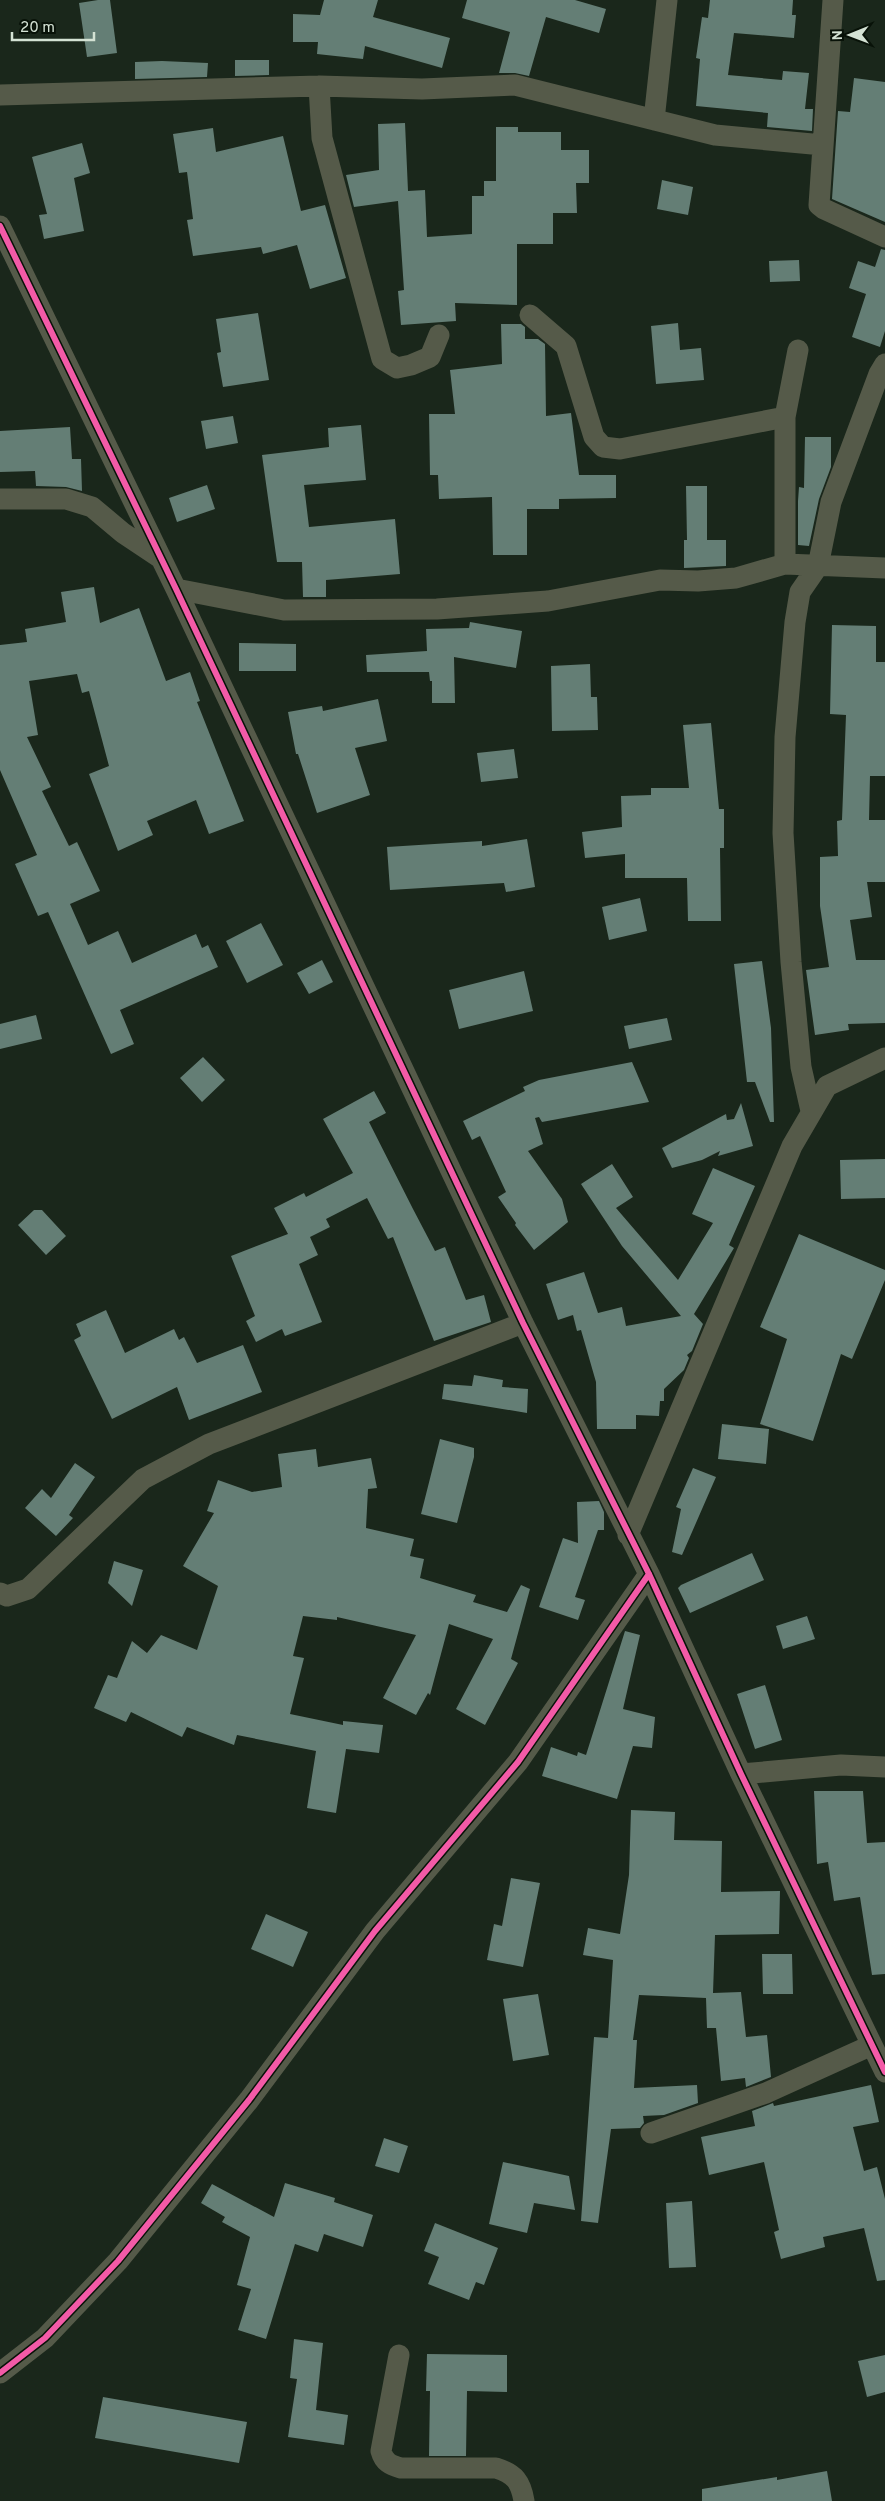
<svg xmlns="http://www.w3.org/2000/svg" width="885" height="2501" font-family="Overpass,sans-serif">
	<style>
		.building { fill: #647e75 }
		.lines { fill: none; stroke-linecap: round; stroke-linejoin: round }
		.minor { stroke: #555a49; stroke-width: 21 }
		.cycleway-casing { stroke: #081208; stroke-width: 9 }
		.cycleway { stroke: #f35aa7; stroke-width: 6 }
	</style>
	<rect width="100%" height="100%" fill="#1a271b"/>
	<path class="building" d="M 98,0 L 110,0 L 117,53 L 87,57 L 79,3 Z
		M 324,0 L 378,0 L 373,17 L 450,38 L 442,68 L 365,46 L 363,59 L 317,54 L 318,42 L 293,42 L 293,14 L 320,15 Z
		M 467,0 L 575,0 L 606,9 L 599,33 L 546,17 L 529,76 L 515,73 L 499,73 L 510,32 L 462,18 Z
		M 710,0 L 793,0 L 792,15 L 796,15 L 794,38 L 734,33 L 728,75 L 782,80 L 783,71 L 809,73 L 805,109 L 813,109 L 812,131 L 767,127 L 768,113 L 696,106 L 700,59 L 696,58 L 702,17 L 708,18 Z
		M 235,60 L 269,60 L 269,75 L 235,76 Z
		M 162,61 L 208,63 L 207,77 L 135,79 L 135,62 Z
		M 854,78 L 885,82 L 885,222 L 832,199 L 838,111 L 850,112 Z
		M 405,123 L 408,191 L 425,190 L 427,237 L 472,234 L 472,196 L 484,196 L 484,181 L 496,181 L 496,127 L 518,127 L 518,132 L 561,132 L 561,150 L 589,150 L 589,183 L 576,183 L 577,213 L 553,213 L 553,244 L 517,244 L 517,305 L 455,303 L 456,321 L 401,325 L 398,291 L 404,290 L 398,201 L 354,207 L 346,175 L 379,170 L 378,124 Z
		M 213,128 L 216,152 L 283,136 L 301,211 L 325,205 L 346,278 L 310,289 L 297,245 L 263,254 L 261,247 L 193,256 L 187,220 L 193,219 L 187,172 L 179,173 L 173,134 Z
		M 82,143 L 90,173 L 74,178 L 84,231 L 44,239 L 39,215 L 47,214 L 32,157 Z
		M 662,180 L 693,187 L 688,215 L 657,209 Z
		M 881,249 L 885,250 L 885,331 L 880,347 L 852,337 L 866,294 L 849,288 L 858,261 L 875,267 Z
		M 799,260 L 800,281 L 770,282 L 769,261 Z
		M 258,313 L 269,380 L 223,387 L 217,353 L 221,352 L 216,319 Z
		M 678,323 L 680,350 L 701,348 L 704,380 L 656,384 L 651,326 Z
		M 501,324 L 521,324 L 525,327 L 525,339 L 538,339 L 545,344 L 546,416 L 571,413 L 579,475 L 616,475 L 616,498 L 559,499 L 559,509 L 527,509 L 527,555 L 493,555 L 492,497 L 439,499 L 438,475 L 430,475 L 429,414 L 455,414 L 450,370 L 502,364 Z
		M 233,416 L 238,443 L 206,449 L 201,421 Z
		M 361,425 L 366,480 L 304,485 L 309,527 L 395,519 L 400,574 L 326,580 L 326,597 L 303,597 L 302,562 L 277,562 L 262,455 L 329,447 L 328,428 Z
		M 70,427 L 72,459 L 81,459 L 82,491 L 66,487 L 36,486 L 35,471 L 0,472 L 0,431 Z
		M 805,437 L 831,437 L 831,467 L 819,499 L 809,546 L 798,545 L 798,501 L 799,487 L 804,488 Z
		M 207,485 L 215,509 L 177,522 L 169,498 Z
		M 686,486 L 707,486 L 707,540 L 726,540 L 726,566 L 684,568 L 684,540 L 687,540 Z
		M 94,587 L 100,623 L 139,608 L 166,681 L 190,672 L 200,701 L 197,702 L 244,821 L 209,834 L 196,800 L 147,821 L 153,835 L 118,851 L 89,774 L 109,766 L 89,691 L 82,693 L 77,674 L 29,681 L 38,735 L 27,737 L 51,787 L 42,791 L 69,846 L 77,842 L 100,891 L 70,904 L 88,945 L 118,931 L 132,963 L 196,934 L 202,948 L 208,945 L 218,967 L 120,1010 L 134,1044 L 111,1054 L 48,912 L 38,916 L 15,864 L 37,855 L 0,770 L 0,645 L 27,642 L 25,629 L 66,622 L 61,592 Z
		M 470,622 L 522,631 L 516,668 L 454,657 L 455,703 L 432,703 L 432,681 L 430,681 L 429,672 L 367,672 L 366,655 L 427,651 L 426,629 L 469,628 Z
		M 832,625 L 876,626 L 876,662 L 885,662 L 885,776 L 870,776 L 869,820 L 885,820 L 885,882 L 867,882 L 872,917 L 850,920 L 856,960 L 885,960 L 885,1023 L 848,1024 L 849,1030 L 815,1035 L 806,970 L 829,967 L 820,906 L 820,857 L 838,856 L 837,821 L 842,820 L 846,715 L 830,714 Z
		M 239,643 L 296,644 L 296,671 L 239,671 Z
		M 590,664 L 591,697 L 597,697 L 598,730 L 552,731 L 551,666 Z
		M 378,699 L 387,741 L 355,748 L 370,795 L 317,813 L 298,754 L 296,754 L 288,712 L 322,706 L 323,711 Z
		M 711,723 L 719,809 L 724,809 L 724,848 L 720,848 L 721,921 L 688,921 L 687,878 L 625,878 L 625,854 L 585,858 L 582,832 L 622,827 L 621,796 L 651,795 L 651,788 L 689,788 L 683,725 Z
		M 514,749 L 518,778 L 481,782 L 477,753 Z
		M 527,839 L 535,887 L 506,892 L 504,883 L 390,890 L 387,847 L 482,841 L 482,846 Z
		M 640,898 L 647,931 L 609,940 L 602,907 Z
		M 261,923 L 283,965 L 247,983 L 226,941 Z
		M 322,960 L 333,982 L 309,994 L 297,973 Z
		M 762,961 L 771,1028 L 774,1122 L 770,1122 L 755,1082 L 747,1082 L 734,964 Z
		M 524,971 L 533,1011 L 459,1029 L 449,990 Z
		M 36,1015 L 42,1039 L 0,1049 L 0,1024 Z
		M 667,1018 L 672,1040 L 629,1049 L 624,1026 Z
		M 203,1057 L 225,1080 L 202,1102 L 180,1078 Z
		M 632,1062 L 649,1102 L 542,1122 L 539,1117 L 535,1118 L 543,1144 L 528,1151 L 562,1199 L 568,1222 L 534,1250 L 515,1225 L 516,1223 L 498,1197 L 506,1192 L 480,1136 L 472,1140 L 463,1121 L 525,1091 L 523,1087 L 539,1080 Z
		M 374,1091 L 386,1113 L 369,1122 L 413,1209 L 435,1251 L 445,1247 L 466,1300 L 484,1295 L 491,1322 L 434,1341 L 393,1237 L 388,1239 L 367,1198 L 326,1219 L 330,1227 L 310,1237 L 318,1255 L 299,1264 L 322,1322 L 285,1336 L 282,1329 L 256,1342 L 246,1321 L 255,1316 L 231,1256 L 288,1234 L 274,1208 L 304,1193 L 306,1197 L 353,1173 L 323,1119 Z
		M 741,1103 L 753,1146 L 718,1156 L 720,1151 L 702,1160 L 672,1168 L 662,1148 L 726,1114 L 727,1120 L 734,1119 Z
		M 885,1159 L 885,1198 L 841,1199 L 840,1160 Z
		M 612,1164 L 633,1197 L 616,1208 L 678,1280 L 713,1223 L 692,1214 L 713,1168 L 755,1186 L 729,1245 L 734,1248 L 694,1314 L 703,1324 L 692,1351 L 687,1355 L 689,1358 L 684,1370 L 664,1389 L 664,1401 L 660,1401 L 659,1416 L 636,1415 L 636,1429 L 597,1429 L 596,1382 L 581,1330 L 577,1331 L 573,1315 L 558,1320 L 546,1284 L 584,1272 L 598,1313 L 622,1307 L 626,1326 L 681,1316 L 622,1246 L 581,1184 Z
		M 34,1210 L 42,1210 L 66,1236 L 46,1255 L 18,1225 Z
		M 799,1234 L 885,1270 L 885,1280 L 852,1359 L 841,1354 L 813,1441 L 760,1424 L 787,1339 L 760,1327 Z
		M 106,1310 L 125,1353 L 174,1329 L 179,1340 L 184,1337 L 197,1363 L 243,1345 L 262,1392 L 189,1420 L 177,1387 L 112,1419 L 74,1340 L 81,1336 L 76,1324 Z
		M 474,1375 L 503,1380 L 502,1387 L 528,1389 L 527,1413 L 442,1399 L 444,1384 L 472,1386 Z
		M 722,1424 L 769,1429 L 766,1464 L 718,1459 Z
		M 440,1439 L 474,1448 L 474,1457 L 457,1523 L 421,1514 Z
		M 316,1449 L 318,1467 L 371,1458 L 377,1488 L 368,1489 L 366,1528 L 414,1539 L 410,1556 L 424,1559 L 420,1578 L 476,1595 L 473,1602 L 507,1612 L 521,1585 L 530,1589 L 511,1659 L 518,1663 L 485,1725 L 456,1709 L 493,1639 L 449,1624 L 430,1695 L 428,1693 L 416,1715 L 383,1698 L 416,1635 L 337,1617 L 337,1620 L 303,1616 L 293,1656 L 304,1658 L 290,1714 L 343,1725 L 343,1721 L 383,1725 L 379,1753 L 346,1749 L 336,1813 L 307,1808 L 316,1751 L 237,1735 L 234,1745 L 187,1727 L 182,1737 L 131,1712 L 126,1722 L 94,1708 L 108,1675 L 117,1678 L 132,1641 L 147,1653 L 161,1635 L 197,1650 L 218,1586 L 183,1566 L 214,1513 L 207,1511 L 218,1480 L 252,1492 L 282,1487 L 278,1454 Z
		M 75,1463 L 95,1477 L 69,1515 L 73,1518 L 56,1536 L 25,1508 L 42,1489 L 51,1498 Z
		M 693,1468 L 716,1477 L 682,1555 L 672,1552 L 681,1509 L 676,1507 Z
		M 599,1501 L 604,1512 L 604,1530 L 598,1530 L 575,1597 L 585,1600 L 578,1620 L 539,1607 L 563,1538 L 578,1543 L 577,1502 Z
		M 752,1553 L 764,1580 L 690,1613 L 678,1588 L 681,1585 Z
		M 114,1561 L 143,1570 L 132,1606 L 108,1583 Z
		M 807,1616 L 815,1639 L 783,1649 L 776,1626 Z
		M 625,1631 L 640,1635 L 623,1709 L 655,1717 L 652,1748 L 633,1746 L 617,1799 L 542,1776 L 551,1747 L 577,1756 L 578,1752 L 586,1755 Z
		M 765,1685 L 782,1740 L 755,1749 L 737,1694 Z
		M 814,1791 L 863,1791 L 867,1843 L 885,1842 L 885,1974 L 872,1975 L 860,1897 L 834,1901 L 828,1862 L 817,1864 Z
		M 631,1810 L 675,1812 L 674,1840 L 722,1841 L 721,1892 L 780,1891 L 779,1934 L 715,1935 L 713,1993 L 741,1992 L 746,2037 L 767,2035 L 771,2077 L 746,2087 L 745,2078 L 721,2081 L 716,2028 L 707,2028 L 706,1998 L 639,1995 L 633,2040 L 637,2040 L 634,2088 L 697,2085 L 698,2103 L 664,2115 L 643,2116 L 644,2123 L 640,2128 L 611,2129 L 598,2223 L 581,2221 L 594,2037 L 608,2038 L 613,1960 L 583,1955 L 588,1928 L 620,1934 L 629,1875 Z
		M 511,1878 L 540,1883 L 523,1967 L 487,1960 L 494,1924 L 502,1926 Z
		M 266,1914 L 308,1932 L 293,1967 L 251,1949 Z
		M 762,1954 L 792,1954 L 793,1994 L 763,1994 Z
		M 538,1994 L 549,2055 L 513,2061 L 503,1999 Z
		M 871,2085 L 879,2122 L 853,2127 L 864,2171 L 877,2167 L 885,2199 L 885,2280 L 877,2281 L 864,2228 L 823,2237 L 825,2247 L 781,2259 L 774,2232 L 779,2230 L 764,2162 L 709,2175 L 701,2137 L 755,2126 L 752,2111 L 773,2103 L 774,2106 Z
		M 384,2138 L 408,2146 L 399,2173 L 375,2166 Z
		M 503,2162 L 569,2176 L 575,2210 L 534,2203 L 527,2233 L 489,2224 Z
		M 285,2183 L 335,2198 L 334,2202 L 373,2215 L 363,2247 L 324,2234 L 318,2252 L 295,2244 L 266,2339 L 238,2330 L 251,2289 L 237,2285 L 250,2237 L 222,2222 L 225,2217 L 201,2203 L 212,2184 L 274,2217 Z
		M 692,2201 L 696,2267 L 669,2268 L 666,2203 Z
		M 435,2223 L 498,2248 L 484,2285 L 476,2282 L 469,2300 L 428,2284 L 439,2257 L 424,2251 Z
		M 294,2339 L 323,2343 L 316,2410 L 348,2415 L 344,2445 L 288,2437 L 297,2379 L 290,2378 Z
		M 427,2354 L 507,2355 L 507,2392 L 467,2391 L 466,2456 L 429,2456 L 430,2391 L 426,2391 Z
		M 885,2355 L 885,2392 L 867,2397 L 858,2361 Z
		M 103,2397 L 247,2422 L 239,2463 L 95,2438 Z
		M 827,2471 L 832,2501 L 702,2501 L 702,2489 L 777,2477 L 777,2480 Z"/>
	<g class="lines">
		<path class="minor" d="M 833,0 L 819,205 L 824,209 L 885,237
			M 319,86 L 322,138 L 382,359 L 397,368 L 411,365 L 430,357 L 439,335
			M 0,95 L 319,86 L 422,89 L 515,85 L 715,135 L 823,145
			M 654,120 L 667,0
			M 0,226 L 176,589 L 523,1323 L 649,1574 L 741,1774 L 885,2072
			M 530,315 L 566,346 L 594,437 L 603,447 L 620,449 L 785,417
			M 0,499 L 66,499 L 92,507 L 123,533 L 159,557
			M 785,564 L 785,417 L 798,350
			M 176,589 L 284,610 L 437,609 L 548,601 L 660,580 L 698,581 L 736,578 L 785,564 L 885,568
			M 811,1111 L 801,1067 L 791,962 L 783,833 L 785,737 L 795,622 L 800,592 L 818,566 L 831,502 L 879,374 L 885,364
			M 628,1535 L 792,1146 L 827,1086 L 885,1058
			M 0,1593 L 7,1596 L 28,1589 L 143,1479 L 209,1444 L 523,1323
			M 741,1774 L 841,1765 L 885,1767
			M 651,2133 L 766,2093 L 872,2045
			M 399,2355 L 381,2451 C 384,2462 390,2465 401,2468 L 496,2468 C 515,2474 521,2482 524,2501
			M 0,2373 L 45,2338 L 118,2261 L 249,2100 L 375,1931 L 518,1762 L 649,1574"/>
		<g class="cycleway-casing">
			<path id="cycleway" d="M 0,226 L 176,589 L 523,1323 L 649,1574 L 741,1774 L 885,2072
				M 0,2373 L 45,2338 L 118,2261 L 249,2100 L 375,1931 L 518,1762 L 649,1574"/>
		</g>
		<use href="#cycleway" class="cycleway"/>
	</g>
	<g transform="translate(850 35) rotate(269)" stroke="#081208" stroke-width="4" paint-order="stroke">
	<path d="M0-4L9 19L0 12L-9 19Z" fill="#d4e2d4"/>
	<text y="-8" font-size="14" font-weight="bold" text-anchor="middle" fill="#d4e2d4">N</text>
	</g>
	<path d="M12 32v8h82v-8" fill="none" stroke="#d4e2d4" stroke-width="2.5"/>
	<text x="20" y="32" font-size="15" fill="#d4e2d4" stroke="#081208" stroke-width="4" paint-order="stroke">20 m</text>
</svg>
